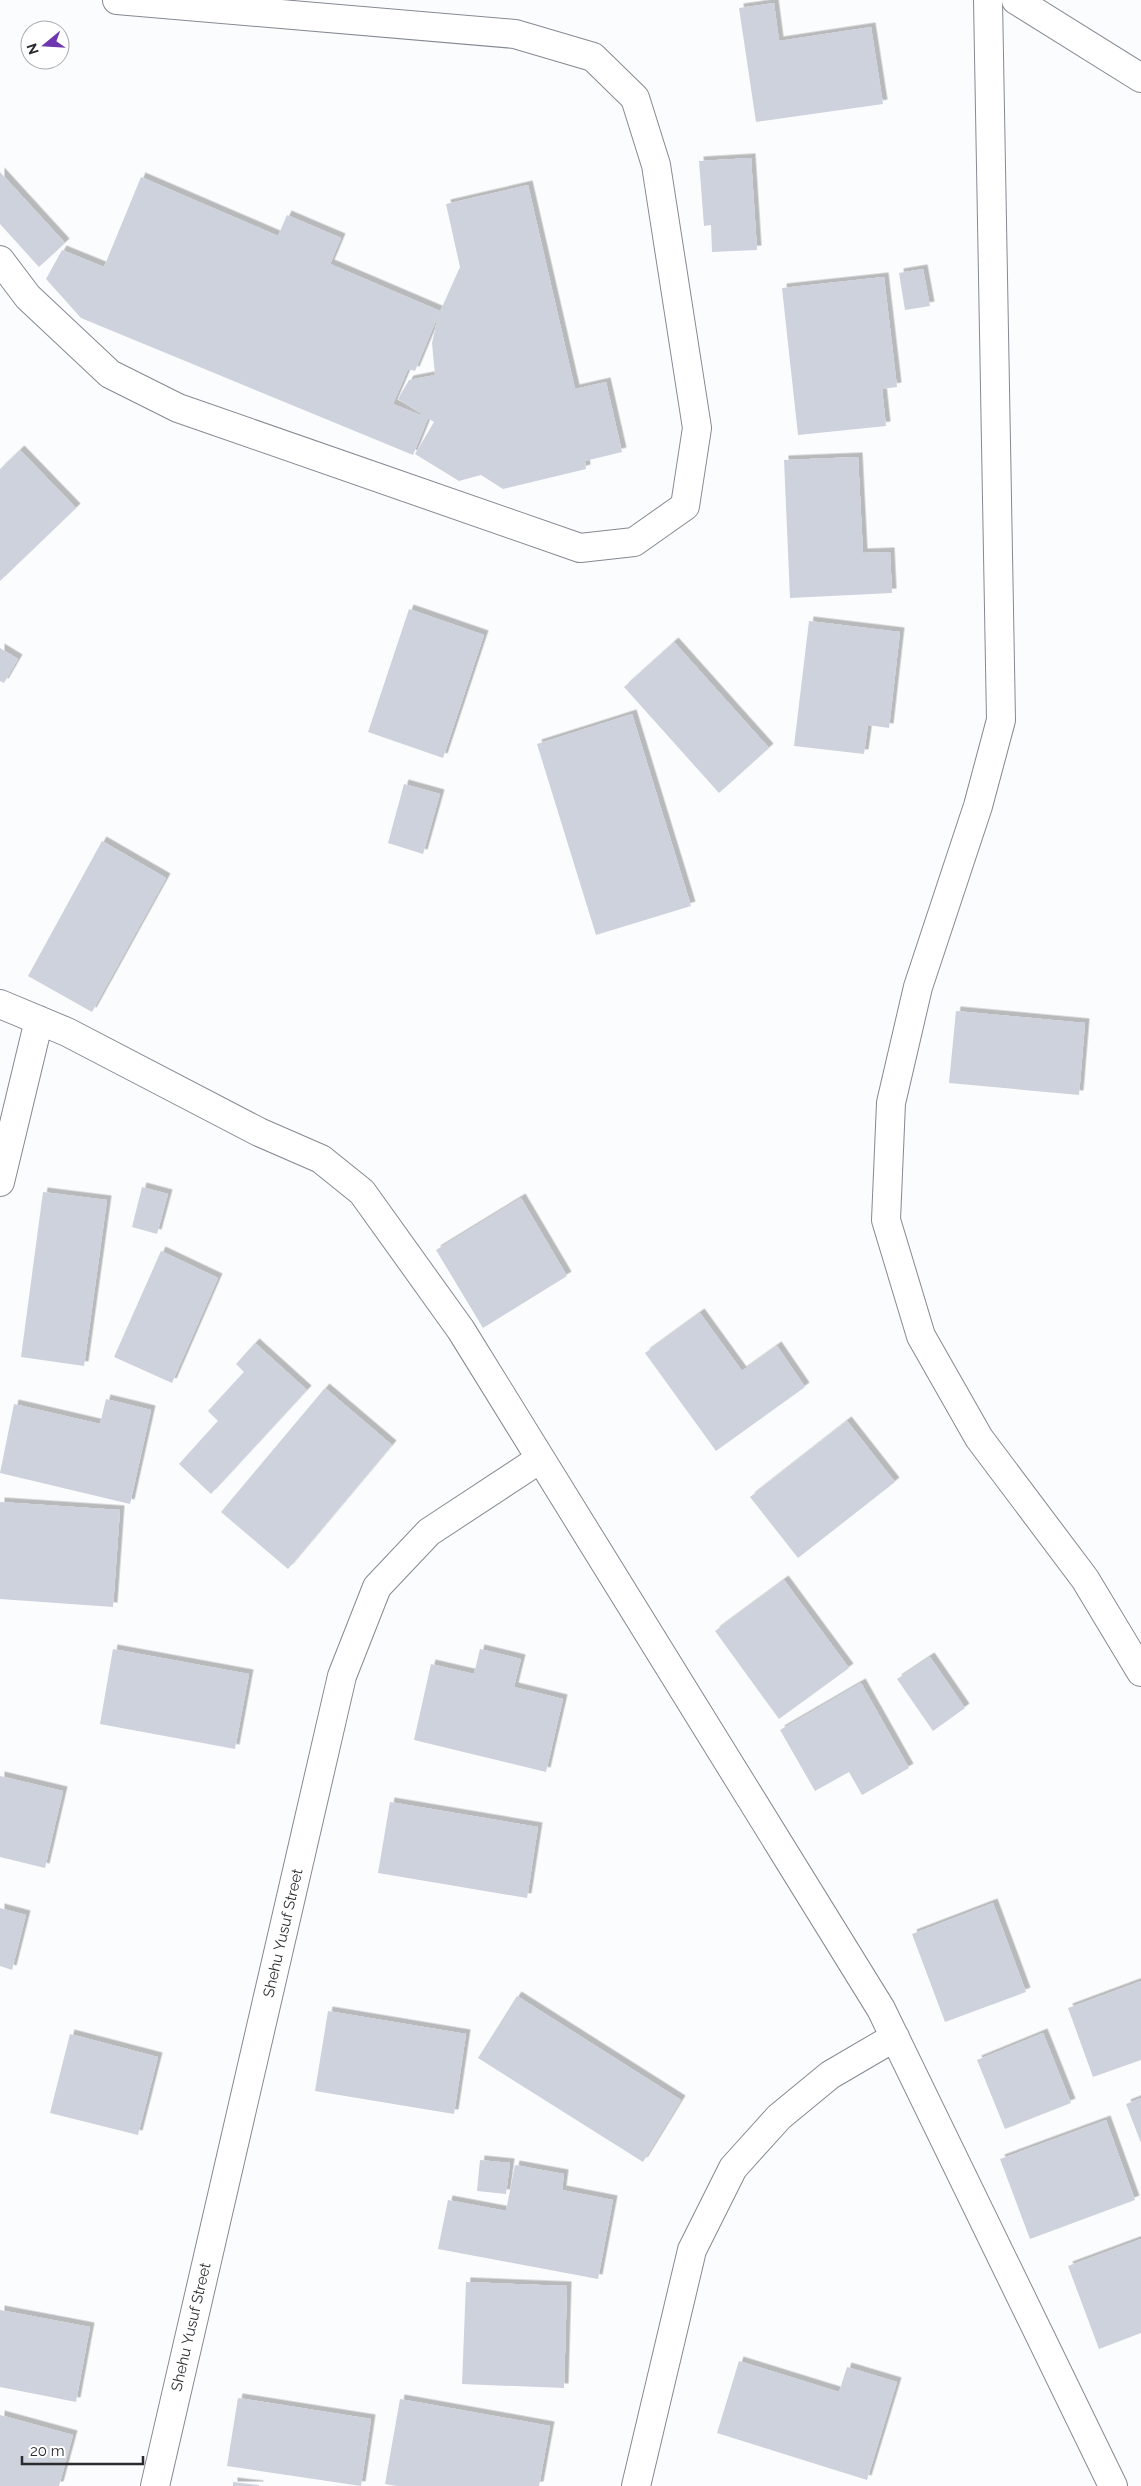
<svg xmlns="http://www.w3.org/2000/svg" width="1141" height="2486" font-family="Raleway,sans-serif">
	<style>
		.building { fill: #ced2dc; filter: url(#shadow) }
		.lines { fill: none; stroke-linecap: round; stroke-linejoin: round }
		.street-casing { stroke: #868993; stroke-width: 30 }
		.street { stroke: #fff; stroke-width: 28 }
		.labels { text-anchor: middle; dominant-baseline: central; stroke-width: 5; stroke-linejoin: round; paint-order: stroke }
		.street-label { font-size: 15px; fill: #292b2f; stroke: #fff }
	</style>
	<defs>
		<filter id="shadow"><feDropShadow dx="4.5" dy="-4.5" stdDeviation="0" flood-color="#0004"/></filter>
	</defs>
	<rect width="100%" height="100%" fill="#fbfcfe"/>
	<path class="building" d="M 774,3 L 779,41 L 871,27 L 883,104 L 756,122 L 739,8 Z
		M 751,158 L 757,250 L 712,252 L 711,225 L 704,226 L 699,161 Z
		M 0,172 L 65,243 L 39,267 L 0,224 Z
		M 141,177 L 278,236 L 287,215 L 341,238 L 330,264 L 440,311 L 415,371 L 408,369 L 393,404 L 428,418 L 413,455 L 81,318 L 46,279 L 62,250 L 104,267 Z
		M 528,185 L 575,389 L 606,382 L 622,452 L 585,461 L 586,469 L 503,489 L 481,475 L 459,481 L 415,454 L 434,422 L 398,399 L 409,380 L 435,375 L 432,343 L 438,316 L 460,267 L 446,204 Z
		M 923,269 L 930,306 L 905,310 L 899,273 Z
		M 884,277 L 897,387 L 882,389 L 886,426 L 798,435 L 782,288 Z
		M 20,450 L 76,508 L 0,581 L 0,469 Z
		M 858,457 L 863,553 L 890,552 L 892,593 L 790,598 L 784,460 Z
		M 409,609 L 484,635 L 443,758 L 368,732 Z
		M 809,621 L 900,632 L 889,728 L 868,725 L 864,754 L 794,746 Z
		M 674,642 L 769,748 L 719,793 L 624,687 Z
		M 0,648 L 18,659 L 4,683 L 0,681 Z
		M 632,714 L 691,906 L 596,935 L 537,744 Z
		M 404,784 L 440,794 L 423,854 L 388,843 Z
		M 102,841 L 166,878 L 92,1012 L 28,976 Z
		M 956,1011 L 1085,1023 L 1079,1095 L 949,1083 Z
		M 142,1187 L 168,1194 L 157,1234 L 132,1227 Z
		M 43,1192 L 107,1200 L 84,1366 L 21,1357 Z
		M 521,1198 L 567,1276 L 483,1328 L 436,1250 Z
		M 161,1251 L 218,1278 L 172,1383 L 114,1357 Z
		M 700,1313 L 742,1371 L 777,1346 L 805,1387 L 716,1451 L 645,1353 Z
		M 255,1343 L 307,1390 L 211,1494 L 179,1464 L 218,1421 L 208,1411 L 244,1372 L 236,1364 Z
		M 325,1388 L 392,1445 L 288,1569 L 221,1512 Z
		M 106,1399 L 151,1410 L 130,1504 L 0,1473 L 14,1404 L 100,1424 Z
		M 847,1421 L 895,1482 L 798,1558 L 750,1497 Z
		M 0,1502 L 120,1510 L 113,1607 L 0,1599 Z
		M 784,1580 L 849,1668 L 779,1719 L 715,1631 Z
		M 113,1649 L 249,1674 L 235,1749 L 100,1724 Z
		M 480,1649 L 521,1659 L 514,1687 L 563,1699 L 546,1772 L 414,1740 L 431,1664 L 474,1674 Z
		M 930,1657 L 965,1708 L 933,1731 L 897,1679 Z
		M 861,1683 L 909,1768 L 862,1795 L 849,1772 L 815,1791 L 780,1730 Z
		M 0,1776 L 63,1791 L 45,1868 L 0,1857 Z
		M 390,1802 L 538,1827 L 527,1898 L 378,1873 Z
		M 993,1903 L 1026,1992 L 945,2022 L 912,1934 Z
		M 0,1908 L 26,1915 L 12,1970 L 0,1966 Z
		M 1141,1981 L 1141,2060 L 1093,2077 L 1068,2008 Z
		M 517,1996 L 681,2100 L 643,2162 L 478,2058 Z
		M 328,2011 L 466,2034 L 454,2114 L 315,2091 Z
		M 1043,2033 L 1071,2103 L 1005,2129 L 977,2060 Z
		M 70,2034 L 158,2057 L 138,2135 L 50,2113 Z
		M 1141,2098 L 1141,2143 L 1126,2104 Z
		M 1106,2120 L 1135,2200 L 1030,2239 L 1000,2159 Z
		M 480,2160 L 510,2163 L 506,2194 L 477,2191 Z
		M 515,2165 L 564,2174 L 562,2190 L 613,2200 L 598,2279 L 438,2249 L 448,2200 L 506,2211 Z
		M 1141,2239 L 1141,2333 L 1099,2349 L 1068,2266 Z
		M 466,2282 L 567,2286 L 564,2388 L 462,2384 Z
		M 0,2310 L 90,2327 L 76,2402 L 0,2387 Z
		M 739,2361 L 839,2392 L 847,2367 L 897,2382 L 867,2480 L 717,2433 Z
		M 238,2398 L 371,2419 L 361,2486 L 227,2466 Z
		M 400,2399 L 550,2426 L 539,2486 L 397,2486 L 385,2484 Z
		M 0,2415 L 73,2435 L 59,2486 L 0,2486 Z
		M 233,2482 L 259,2485 L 259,2486 L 233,2486 Z"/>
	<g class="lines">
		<g class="street-casing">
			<path id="street" d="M 988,0 L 1001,720 L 978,806 L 918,987 L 891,1103 L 886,1220 L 921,1336 L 979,1438 L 1085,1579 L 1141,1672
				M 1016,0 L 1141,78
				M 0,260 L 28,297 L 110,374 L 178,408 L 580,548 L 634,542 L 685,506 L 697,428 L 656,165 L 635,98 L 593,57 L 515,34 L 117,0
				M 0,1004 L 67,1032 L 259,1132 L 321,1159 L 362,1192 L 461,1330 L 881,2009 L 1113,2486
				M 0,1182 L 39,1020
				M 155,2486 L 342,1676 L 377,1587 L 429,1532 L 540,1459
				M 636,2486 L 692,2250 L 733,2168 L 779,2117 L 830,2075 L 895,2037"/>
		</g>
		<use href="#street" class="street"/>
	</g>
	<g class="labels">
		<g class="street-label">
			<text transform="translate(283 1933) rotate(-77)">Shehu Yusuf Street</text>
			<text transform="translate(191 2327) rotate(-77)">Shehu Yusuf Street</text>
		</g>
	</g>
	<g transform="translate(45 45) rotate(252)"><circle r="24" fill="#ffffff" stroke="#a9aaac"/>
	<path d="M0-4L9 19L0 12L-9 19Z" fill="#6f37ae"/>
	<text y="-8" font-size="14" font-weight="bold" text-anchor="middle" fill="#292b2f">N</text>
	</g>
	<path d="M22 2456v8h121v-8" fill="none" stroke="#292b2f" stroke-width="2.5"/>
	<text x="30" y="2456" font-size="15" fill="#292b2f" stroke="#ffffff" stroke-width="4" paint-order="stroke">20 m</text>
</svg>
